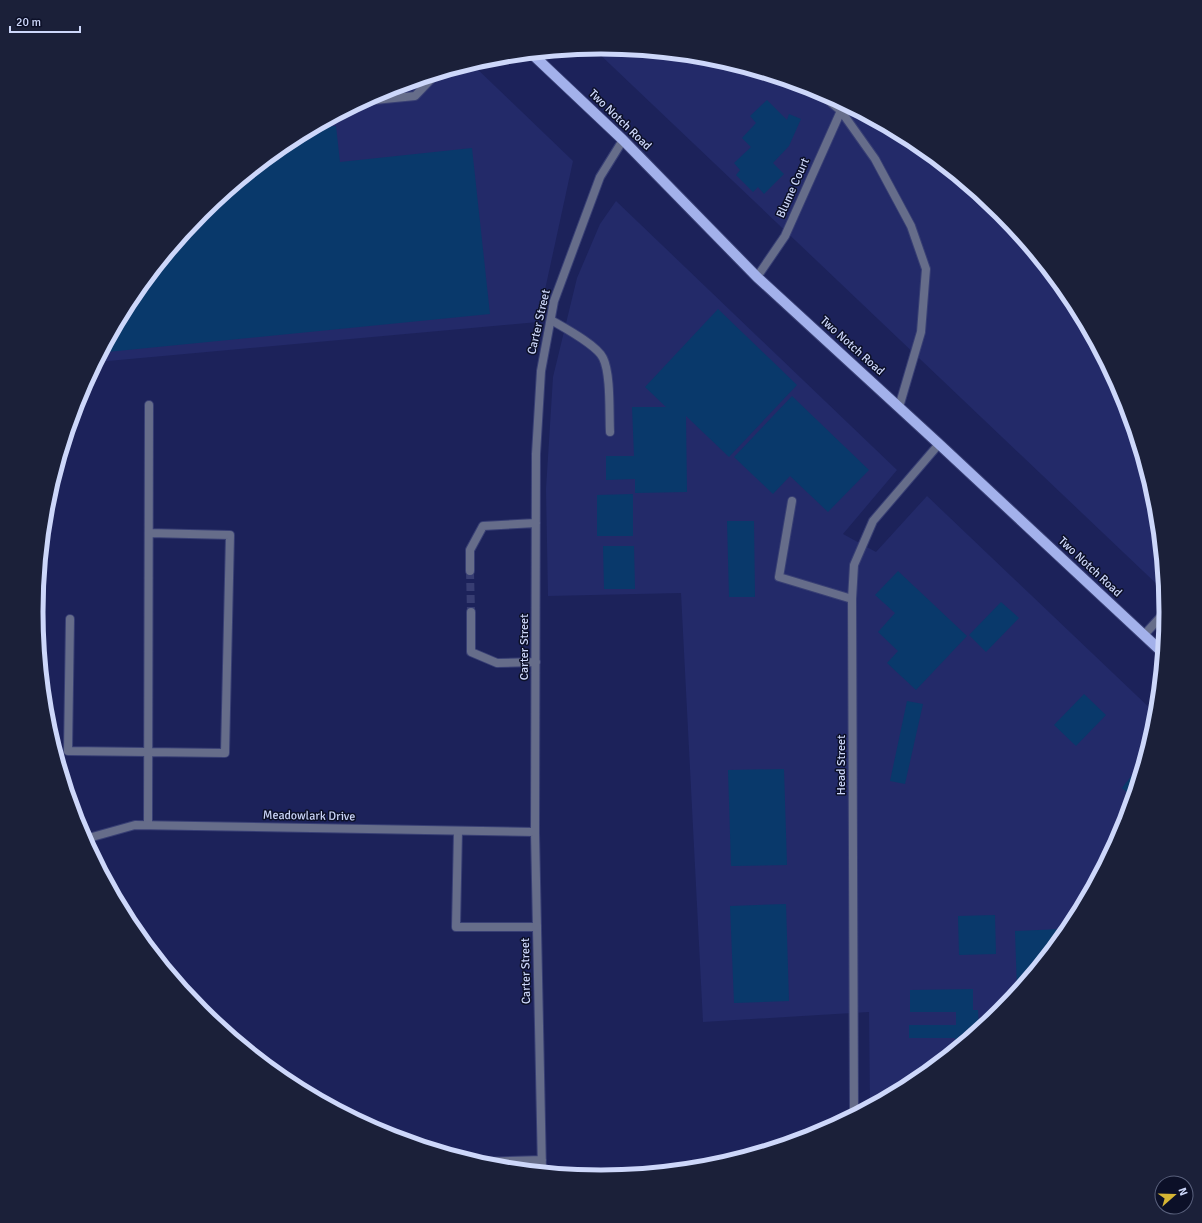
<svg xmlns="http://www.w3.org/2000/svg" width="1202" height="1223" font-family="Signika,sans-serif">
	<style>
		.built { fill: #232a69 }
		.building { fill: #09396b }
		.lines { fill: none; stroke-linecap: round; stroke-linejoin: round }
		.street-tunnel { stroke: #373d72; stroke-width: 8; stroke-dasharray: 8 4; stroke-linecap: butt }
		.lane-casing { stroke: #383f74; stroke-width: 10 }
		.street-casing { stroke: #383f74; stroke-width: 10 }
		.primary-casing { stroke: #383f74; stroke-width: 12 }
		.lane { stroke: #666d8a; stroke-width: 8 }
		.street { stroke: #666d8a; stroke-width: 8 }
		.primary { stroke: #a3b1eb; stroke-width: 10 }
		.labels { text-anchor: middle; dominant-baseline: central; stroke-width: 3; stroke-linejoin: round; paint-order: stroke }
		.street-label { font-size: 12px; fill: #cdd7fa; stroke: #0c1028 }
		.rim { fill: none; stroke: #cdd7fa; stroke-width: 5 }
	</style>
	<rect width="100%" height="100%" fill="#1c225a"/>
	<path class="built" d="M 592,47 L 601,47 L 711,57 L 817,90 L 915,142 L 1001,212 L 1071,298 L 1123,395 L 1155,501 L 1164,591 Z
		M 471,63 L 573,161 L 538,322 L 97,362 L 131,297 L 202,212 L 287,142 L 385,89 Z
		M 616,201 L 897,470 L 843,534 L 876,552 L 927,496 L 1156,714 L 1155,722 L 1123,828 L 1071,926 L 1000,1011 L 915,1081 L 870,1106 L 869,1012 L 703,1022 L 681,593 L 548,596 L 546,489 L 553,377 L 577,278 L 600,224 Z"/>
	<path class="building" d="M 767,100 L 787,120 L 789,114 L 801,119 L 789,146 L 773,163 L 784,174 L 764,194 L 758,187 L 753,192 L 736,175 L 740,170 L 734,163 L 751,147 L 742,138 L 756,123 L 750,116 Z
		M 336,126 L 340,162 L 472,148 L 490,314 L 107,352 L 107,344 L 131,297 L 202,212 L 287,142 L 313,128 Z
		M 718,309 L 797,385 L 729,457 L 686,416 L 687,492 L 635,493 L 635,479 L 606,480 L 606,456 L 634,456 L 632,407 L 666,407 L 645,387 Z
		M 792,396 L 869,470 L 828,512 L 790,476 L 773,494 L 734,457 Z
		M 633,494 L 633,536 L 597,536 L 597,495 Z
		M 727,521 L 754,521 L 755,597 L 729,597 Z
		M 603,546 L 634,546 L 635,589 L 604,589 Z
		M 898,571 L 967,636 L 916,690 L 887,663 L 898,651 L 878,632 L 895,613 L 875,595 Z
		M 1001,602 L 1019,618 L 986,652 L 969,635 Z
		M 1084,694 L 1106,715 L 1076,746 L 1054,725 Z
		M 907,701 L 923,704 L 905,784 L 890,781 Z
		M 1139,766 L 1141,768 L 1132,797 L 1122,788 Z
		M 784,769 L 787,865 L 731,866 L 728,770 Z
		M 786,904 L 789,1001 L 734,1003 L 730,906 Z
		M 995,915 L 996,954 L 959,955 L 958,916 Z
		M 1061,929 L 1062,936 L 1017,991 L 1015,931 Z
		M 973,989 L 973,1010 L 978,1010 L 979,1029 L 955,1048 L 955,1038 L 909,1038 L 909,1025 L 956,1025 L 956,1012 L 910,1012 L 910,990 Z"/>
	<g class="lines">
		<path class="street-tunnel" d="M 470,571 L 471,612"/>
		<g class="lane-casing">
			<path id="lane" d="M 815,89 L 841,111 L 875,159 L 911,226 L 926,269 L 921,332 L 899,407
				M 364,101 L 415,96 L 436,74
				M 551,320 C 563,327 597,345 603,358 C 611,374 609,413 610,432
				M 792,501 L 779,577 L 852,599
				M 70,619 L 68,751 L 225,753 L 230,535 L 149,533
				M 1144,635 L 1166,611
				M 148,825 L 149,405
				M 458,831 L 456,927 L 537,927"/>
		</g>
		<g class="street-casing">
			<path id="street" d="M 757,277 L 785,236 L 844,104
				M 470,571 L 470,550 L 483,526 L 536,523
				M 471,612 L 471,652 L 497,663 L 536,662
				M 85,839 L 135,825 L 535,832
				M 854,1114 L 852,599 L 854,565 L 873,521 L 939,444
				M 478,1162 L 542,1160
				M 542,1171 L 535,832 L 536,454 L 541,371 L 554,301 L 600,177 L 623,140"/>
		</g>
		<g class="primary-casing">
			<path id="primary" d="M 531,53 L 623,140 L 757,277 L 939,444 L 1162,652"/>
		</g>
		<use href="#lane" class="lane"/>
		<use href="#street" class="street"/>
		<use href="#primary" class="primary"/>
	</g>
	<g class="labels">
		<g class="street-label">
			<text transform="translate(620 120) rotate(44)">Two Notch Road</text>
			<text transform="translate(793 188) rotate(-66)">Blume Court</text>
			<text transform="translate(539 322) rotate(-77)">Carter Street</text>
			<text transform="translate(852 346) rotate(42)">Two Notch Road</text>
			<text transform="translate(1090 567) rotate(43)">Two Notch Road</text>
			<text transform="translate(524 647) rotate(-90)">Carter Street</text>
			<text transform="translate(841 765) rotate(-90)">Head Street</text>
			<text transform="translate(309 816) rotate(1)">Meadowlark Drive</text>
			<text transform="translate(526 971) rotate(-91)">Carter Street</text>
		</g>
	</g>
	<path d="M0 0H1202V1223H0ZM43 612a558 558 0 1 1 1116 0a558 558 0 1 1-1116 0Z" fill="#1b2039" fill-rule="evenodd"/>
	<path class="rim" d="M43 612a558 558 0 1 1 1116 0a558 558 0 1 1-1116 0Z"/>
	<g transform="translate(1174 1195) rotate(70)"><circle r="19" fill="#0c1028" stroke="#59607c"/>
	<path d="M0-3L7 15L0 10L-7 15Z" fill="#d6b534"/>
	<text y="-6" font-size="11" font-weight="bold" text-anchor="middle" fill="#cdd7fa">N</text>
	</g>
	<path d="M10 26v6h70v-6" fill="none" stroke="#cdd7fa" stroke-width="2"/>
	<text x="16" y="26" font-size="12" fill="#cdd7fa" stroke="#0c1028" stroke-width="3" paint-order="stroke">20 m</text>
</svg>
